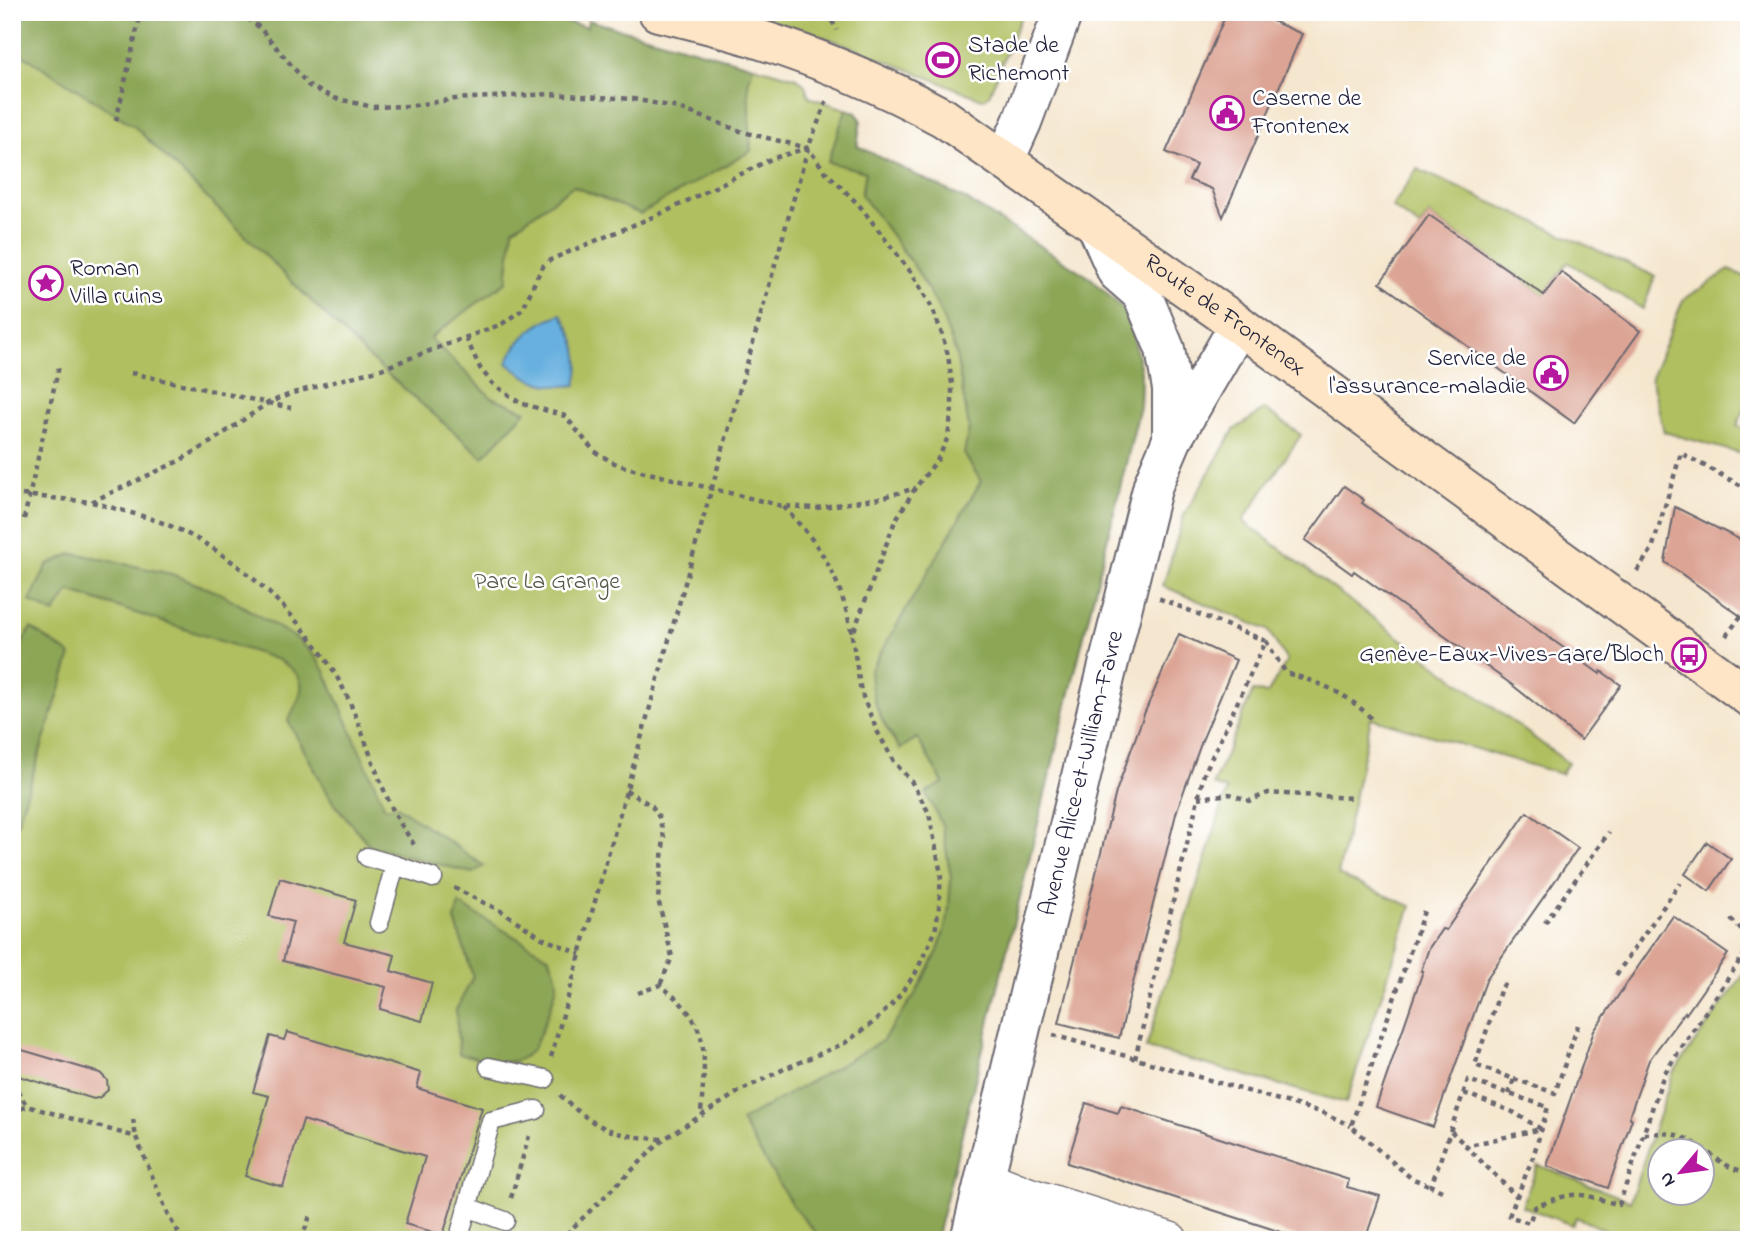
<svg xmlns="http://www.w3.org/2000/svg" width="1761" height="1252" font-family="'Indie Flower',sans-serif">
	<style>
		.green { fill: #b0bf61; stroke: #69704e; stroke-width: 2; fill-rule: evenodd }
		.forest { fill: #8ca657; stroke: #576449; stroke-width: 2 }
		.water { fill: #68b0df; stroke: #45698d; stroke-width: 2 }
		.building { fill: #dca494 }
		.lines { fill: none; stroke-linecap: round; stroke-linejoin: round }
		.service-casing { stroke: #6c676f; stroke-width: 21 }
		.minor-casing { stroke: #6c676f; stroke-width: 38 }
		.tertiary-casing { stroke: #6c676f; stroke-width: 42 }
		.secondary-casing { stroke: #6c676f; stroke-width: 42 }
		.path { stroke: #6c676f; stroke-width: 4.5; stroke-dasharray: 5 5; stroke-linecap: butt }
		.service { stroke: #fff; stroke-width: 18 }
		.minor { stroke: #fff; stroke-width: 35 }
		.tertiary { stroke: #fff; stroke-width: 38 }
		.secondary { stroke: #fde5c5; stroke-width: 38 }
		.labels { text-anchor: middle; dominant-baseline: central; stroke-width: 5; stroke-linejoin: round; paint-order: stroke }
		.poi-label { font-size: 24px; fill: #22223b; stroke: #fff; text-anchor: start }
		.street-label { font-size: 24px; fill: #22223b; stroke: #fff }
		.park-label { font-size: 24px; fill: #545948; stroke: #fff }
	</style>
	<rect width="100%" height="100%" fill="#fff"/>
	<filter id="ink" filterUnits="userSpaceOnUse"><feTurbulence type="fractalNoise" baseFrequency=".0143" numOctaves="2"/><feDisplacementMap in="SourceGraphic" scale="14" xChannelSelector="R" yChannelSelector="G"/><feConvolveMatrix kernelMatrix="1 2 1 2 8 2 1 2 1" color-interpolation-filters="sRGB"/></filter>
	<filter id="wash" filterUnits="userSpaceOnUse"><feTurbulence type="fractalNoise" baseFrequency=".00686" numOctaves="4" result="noise"/><feDisplacementMap in="SourceGraphic" scale="28" xChannelSelector="R" yChannelSelector="G"/><feGaussianBlur stdDeviation="1.57" result="paint"/><feColorMatrix in="noise" values="0 0 0 0 0 0 0 0 0 0 0 0 0 0 0 0 0 1.4 0 .05"/><feComposite in="paint" operator="in"/></filter>
	<g filter="url(#wash)">
		<rect width="100%" height="100%" fill="#f5e7cf"/>
		<path class="green" d="M 12,12 L 523,12 L 587,27 L 588,20 L 797,78 L 805,85 L 809,97 L 855,112 L 861,119 L 857,146 L 967,200 L 1092,279 L 1124,310 L 1133,335 L 1141,372 L 1140,406 L 936,1240 L 12,1240 Z
			M 743,12 L 1023,12 L 989,95 L 982,99 L 839,42 Z
			M 1417,169 L 1655,276 L 1643,309 L 1568,262 L 1544,295 L 1429,215 L 1420,227 L 1392,207 Z
			M 1729,270 L 1749,278 L 1749,401 L 1737,425 L 1749,431 L 1749,456 L 1664,432 L 1651,378 L 1683,300 Z
			M 1265,409 L 1301,435 L 1243,521 L 1568,763 L 1561,774 L 1371,718 L 1338,875 L 1411,906 L 1346,1103 L 1146,1048 L 1227,790 L 1213,785 L 1253,691 L 1267,694 L 1287,661 L 1268,630 L 1163,586 L 1184,515 L 1234,430 Z
			M 1749,967 L 1749,1240 L 1626,1240 L 1576,1217 L 1572,1225 L 1522,1206 L 1538,1165 L 1630,1201 L 1673,1073 ZM 1660,1150 L 1702,1150 L 1702,1192 L 1660,1192 Z"/>
		<path class="forest" d="M 12,12 L 523,12 L 587,27 L 588,20 L 753,66 L 748,84 L 751,151 L 640,214 L 573,186 L 513,229 L 507,281 L 430,338 L 491,397 L 526,411 L 483,457 L 370,359 L 134,126 L 12,48 Z
			M 846,109 L 855,112 L 861,119 L 857,146 L 967,200 L 1092,279 L 1124,310 L 1133,335 L 1141,372 L 1140,406 L 936,1240 L 822,1240 L 792,1205 L 741,1121 L 882,1041 L 916,993 L 938,951 L 948,917 L 951,878 L 942,825 L 926,793 L 943,783 L 917,738 L 900,749 C 882,723 871,703 870,671 L 981,481 L 964,454 L 969,428 L 956,354 L 939,309 L 916,269 L 861,194 L 866,172 L 828,162 Z
			M 71,554 L 84,555 L 171,574 L 222,594 L 296,638 L 314,655 L 325,671 L 385,808 L 397,806 L 484,866 L 472,873 L 370,846 L 332,801 L 288,721 C 303,691 312,679 278,660 L 69,591 L 54,614 L 30,601 L 47,565 Z
			M 31,628 L 71,655 L 12,840 L 12,660 Z
			M 459,904 L 549,957 C 553,965 557,974 557,983 C 557,993 538,1041 532,1050 C 528,1055 520,1060 514,1061 C 496,1065 476,1057 459,1054 L 456,1010 L 473,977 L 455,920 Z"/>
		<path class="water" d="M 561,314 C 576,337 583,358 576,385 C 548,389 528,381 507,363 C 518,337 535,324 561,314 Z"/>
		<g id="blocks">
			<path class="building" d="M 1227,12 L 1252,12 L 1302,34 L 1223,217 L 1212,189 L 1189,180 L 1196,165 L 1166,152 Z
				M 1429,215 L 1544,295 L 1561,272 L 1640,331 L 1574,423 L 1380,283 Z
				M 1344,486 L 1364,500 L 1362,503 L 1600,674 L 1601,671 L 1621,685 L 1581,740 L 1511,684 L 1354,571 L 1352,574 L 1305,540 Z
				M 1675,507 L 1749,544 L 1749,622 L 1665,562 Z
				M 1179,634 L 1236,660 L 1203,738 L 1177,810 L 1119,1038 L 1059,1023 L 1116,792 L 1144,714 Z
				M 1527,812 L 1578,848 L 1487,978 L 1433,1127 L 1376,1107 L 1423,971 L 1421,971 L 1429,948 L 1442,929 L 1446,930 Z
				M 1707,842 L 1731,859 L 1709,891 L 1685,874 Z
				M 280,878 L 356,900 L 344,942 L 395,955 L 391,971 L 432,983 L 422,1021 L 380,1009 L 386,987 L 283,961 L 293,922 L 269,916 Z
				M 1673,916 L 1728,954 L 1686,1014 L 1685,1012 L 1649,1060 L 1629,1117 L 1632,1119 L 1608,1188 L 1547,1166 L 1594,1031 Z
				M 287,1032 L 421,1073 L 417,1088 L 482,1108 L 443,1235 L 405,1224 L 425,1157 L 303,1120 L 283,1187 L 245,1176 L 269,1096 L 253,1092 L 270,1036 L 284,1040 Z
				M 12,1047 L 100,1073 L 107,1080 L 108,1090 L 100,1097 L 94,1099 L 12,1074 Z
				M 1086,1103 L 1118,1113 L 1121,1106 L 1349,1180 L 1347,1187 L 1380,1196 L 1365,1240 L 1306,1240 L 1067,1163 Z"/>
		</g>
	</g>
	<g filter="url(#ink)">
		<use href="#blocks" fill-opacity="0" stroke="#6c676f" stroke-width="2"/>
		<g class="lines">
			<g class="service-casing">
				<path id="service" d="M 367,857 L 395,865
					M 379,923 L 395,865 L 433,878
					M 489,1067 L 545,1079
					M 467,1207 L 505,1221
					M 461,1230 L 491,1121 L 536,1110"/>
			</g>
			<g class="minor-casing">
				<path id="minor" d="M 986,1178 L 1028,1195 L 1170,1240
					M 977,1210 L 1075,1240"/>
			</g>
			<g class="tertiary-casing">
				<g id="tertiary">
					<path d="M 1005,160 L 1022,122 L 1063,12"/>
					<path d="M 1096,224 L 1117,272 L 1142,294 L 1165,349 L 1172,389 L 1172,439"/>
					<path id="s1" d="M 970,1240 L 1096,714 L 1153,485 L 1172,440 L 1239,325"/>
				</g>
			</g>
			<g class="secondary-casing">
				<g id="secondary">
					<path id="s2" d="M 658,12 C 758,34 854,69 944,118 L 1239,325 L 1749,697"/>
				</g>
			</g>
			<path class="path" d="M 239,12 L 259,27 L 309,86 L 334,98 L 373,107 L 410,106 L 455,99 L 550,94 L 633,99 L 679,108 L 743,132 L 808,148 L 824,170 L 859,205 L 913,275 L 931,306 L 940,328 L 948,355 L 952,384 L 952,409 L 948,437 L 938,459 L 916,487 L 895,521 L 852,636 L 861,692 L 877,731 L 895,763 L 911,781 L 929,813 L 941,874 L 939,907 L 935,932 L 915,974 L 896,1000 L 874,1022 L 845,1043 L 784,1069 L 740,1091 L 664,1139 L 560,1240
				M 827,12 L 837,30
				M 116,121 L 141,12
				M 466,338 L 480,368 L 492,383 L 520,403 L 565,416 L 594,451 L 612,462 L 625,467 L 782,506 L 817,508 L 880,498 L 916,488
				M 131,373 L 291,408
				M 12,494 L 91,502 L 179,461 L 211,442 L 268,403 L 293,393 L 381,369 L 502,324 L 523,309 L 537,277 L 544,265 L 552,259 L 667,211 L 771,159 L 807,148
				M 92,502 C 119,510 147,516 173,527 C 242,557 313,627 346,694 C 364,732 375,774 394,812 C 400,824 409,836 416,848
				M 783,507 C 823,546 841,580 852,635
				M 24,519 L 59,366
				M 1637,571 L 1652,549 L 1681,453 L 1749,490
				M 1726,636 L 1741,616
				M 1266,641 L 1286,673 C 1321,683 1345,692 1371,718
				M 626,790 L 652,806 L 659,817 L 664,837 L 658,899 L 672,957 L 660,985
				M 1198,798 L 1230,794 L 1249,801 L 1268,793 L 1354,798
				M 454,888 L 503,912 L 542,938 L 581,954
				M 1424,911 L 1351,1126 L 1411,1178 L 1431,1186
				M 1545,923 L 1609,832
				M 1616,975 L 1680,883
				M 1505,983 L 1500,991 L 1475,1065 L 1514,1079 L 1509,1094
				M 638,993 L 660,985 C 713,1025 705,1053 701,1113
				M 1053,1035 L 1324,1113 L 1351,1126
				M 551,1057 L 808,148 L 827,100
				M 1135,1059 L 1204,774 L 1266,641 L 1158,598
				M 1514,1079 L 1555,1093 L 1578,1025
				M 12,1082 L 27,1106
				M 1464,1093 L 1513,1112 L 1541,1129 L 1465,1146
				M 560,1095 C 595,1129 615,1137 664,1139
				M 12,1113 L 27,1106 L 136,1137 L 169,1217 L 183,1240
				M 133,1119 L 136,1137
				M 1451,1131 L 1517,1197
				M 1644,1134 C 1657,1133 1669,1132 1682,1137 C 1706,1146 1722,1170 1749,1172
				M 1442,1191 L 1431,1186 L 1468,1080 L 1548,1107 L 1533,1157 L 1509,1216 L 1529,1223 L 1535,1207 C 1577,1190 1576,1192 1619,1205 L 1664,1074 L 1745,953 L 1747,936 L 1729,917
				M 511,1198 L 529,1136
				M 301,1240 L 310,1216
				M 364,1240 L 365,1234"/>
			<use href="#service" class="service"/>
			<use href="#minor" class="minor"/>
			<use href="#tertiary" class="tertiary"/>
			<use href="#secondary" class="secondary"/>
		</g>
	</g>
	<defs>
		<g id="stadium-ring" transform="scale(1.75)"><circle r="9.5" fill="#fff" stroke="#b5179e" stroke-width="1.5"/><path d="M0-5a6.5 5 0 1 0 0 10a6.5 5 0 1 0 0-10ZM-3.5-1.8h7v3.6h-7Z" fill="#b5179e"/></g>
		<g id="civic-ring" transform="scale(1.75)"><circle r="9.5" fill="#fff" stroke="#b5179e" stroke-width="1.5"/><path d="M-.6-6.5H3V-4.5H.6V-3L4-1V1h2V6H-6V1h2V-1L-.6-3ZM-1.2 2.5V6h2.4V2.5Z" fill="#b5179e"/></g>
		<g id="sight-ring" transform="scale(1.75)"><circle r="9.5" fill="#fff" stroke="#b5179e" stroke-width="1.5"/><path d="M0-6L1.8-2.2L6-1.7L2.9 1.2L3.7 5.4L0 3.3L-3.7 5.4L-2.9 1.2L-6-1.7L-1.8-2.2Z" fill="#b5179e"/></g>
		<g id="bus-ring" transform="scale(1.75)"><circle r="9.5" fill="#fff" stroke="#b5179e" stroke-width="1.5"/><path d="M-5-6H5V4H4V6H2V4H-2V6H-4V4H-5ZM-3.5-4V0h7V-4ZM-3.5 1.2v1.5H-2V1.2ZM2 1.2v1.5H3.5V1.2Z" fill="#b5179e"/></g>
	</defs>
	<g fill-rule="evenodd">
		<use href="#stadium-ring" x="943" y="60"/>
		<use href="#civic-ring" x="1227" y="113"/>
		<use href="#sight-ring" x="46" y="283"/>
		<use href="#civic-ring" x="1551" y="373"/>
		<use href="#bus-ring" x="1689" y="655"/>
	</g>
	<g class="labels">
		<g class="poi-label">
			<text x="968" y="46">Stade de<tspan x="968" dy="28">Richemont</tspan></text>
			<text x="1252" y="99">Caserne de<tspan x="1252" dy="28">Frontenex</tspan></text>
			<text x="70" y="269">Roman<tspan x="70" dy="28">Villa ruins</tspan></text>
			<text x="1526" y="359" text-anchor="end">Service de<tspan x="1526" dy="28">l'assurance-maladie</tspan></text>
			<text x="1664" y="655" text-anchor="end">Genève-Eaux-Vives-Gare/Bloch</text>
		</g>
		<g class="street-label">
			<text stroke="none"><textPath href="#s2" startOffset="649">Route de Frontenex</textPath></text>
			<text stroke="none"><textPath href="#s1" startOffset="480">Avenue Alice-et-William-Favre</textPath></text>
		</g>
		<g class="park-label">
			<text x="547" y="582">Parc La Grange</text>
		</g>
	</g>
	<rect width="1761" height="1252" fill="none" stroke="#fff" stroke-width="42"/>
	<g transform="translate(1681 1172) rotate(241)"><circle r="33" fill="#ffffff" stroke="#a7a7b1" stroke-width="2"/>
	<path d="M0-5L12 26L0 18L-12 26Z" fill="#b5179e"/>
	<text y="-10" font-size="19" font-weight="bold" text-anchor="middle" fill="#22223b">N</text>
	</g>
</svg>
